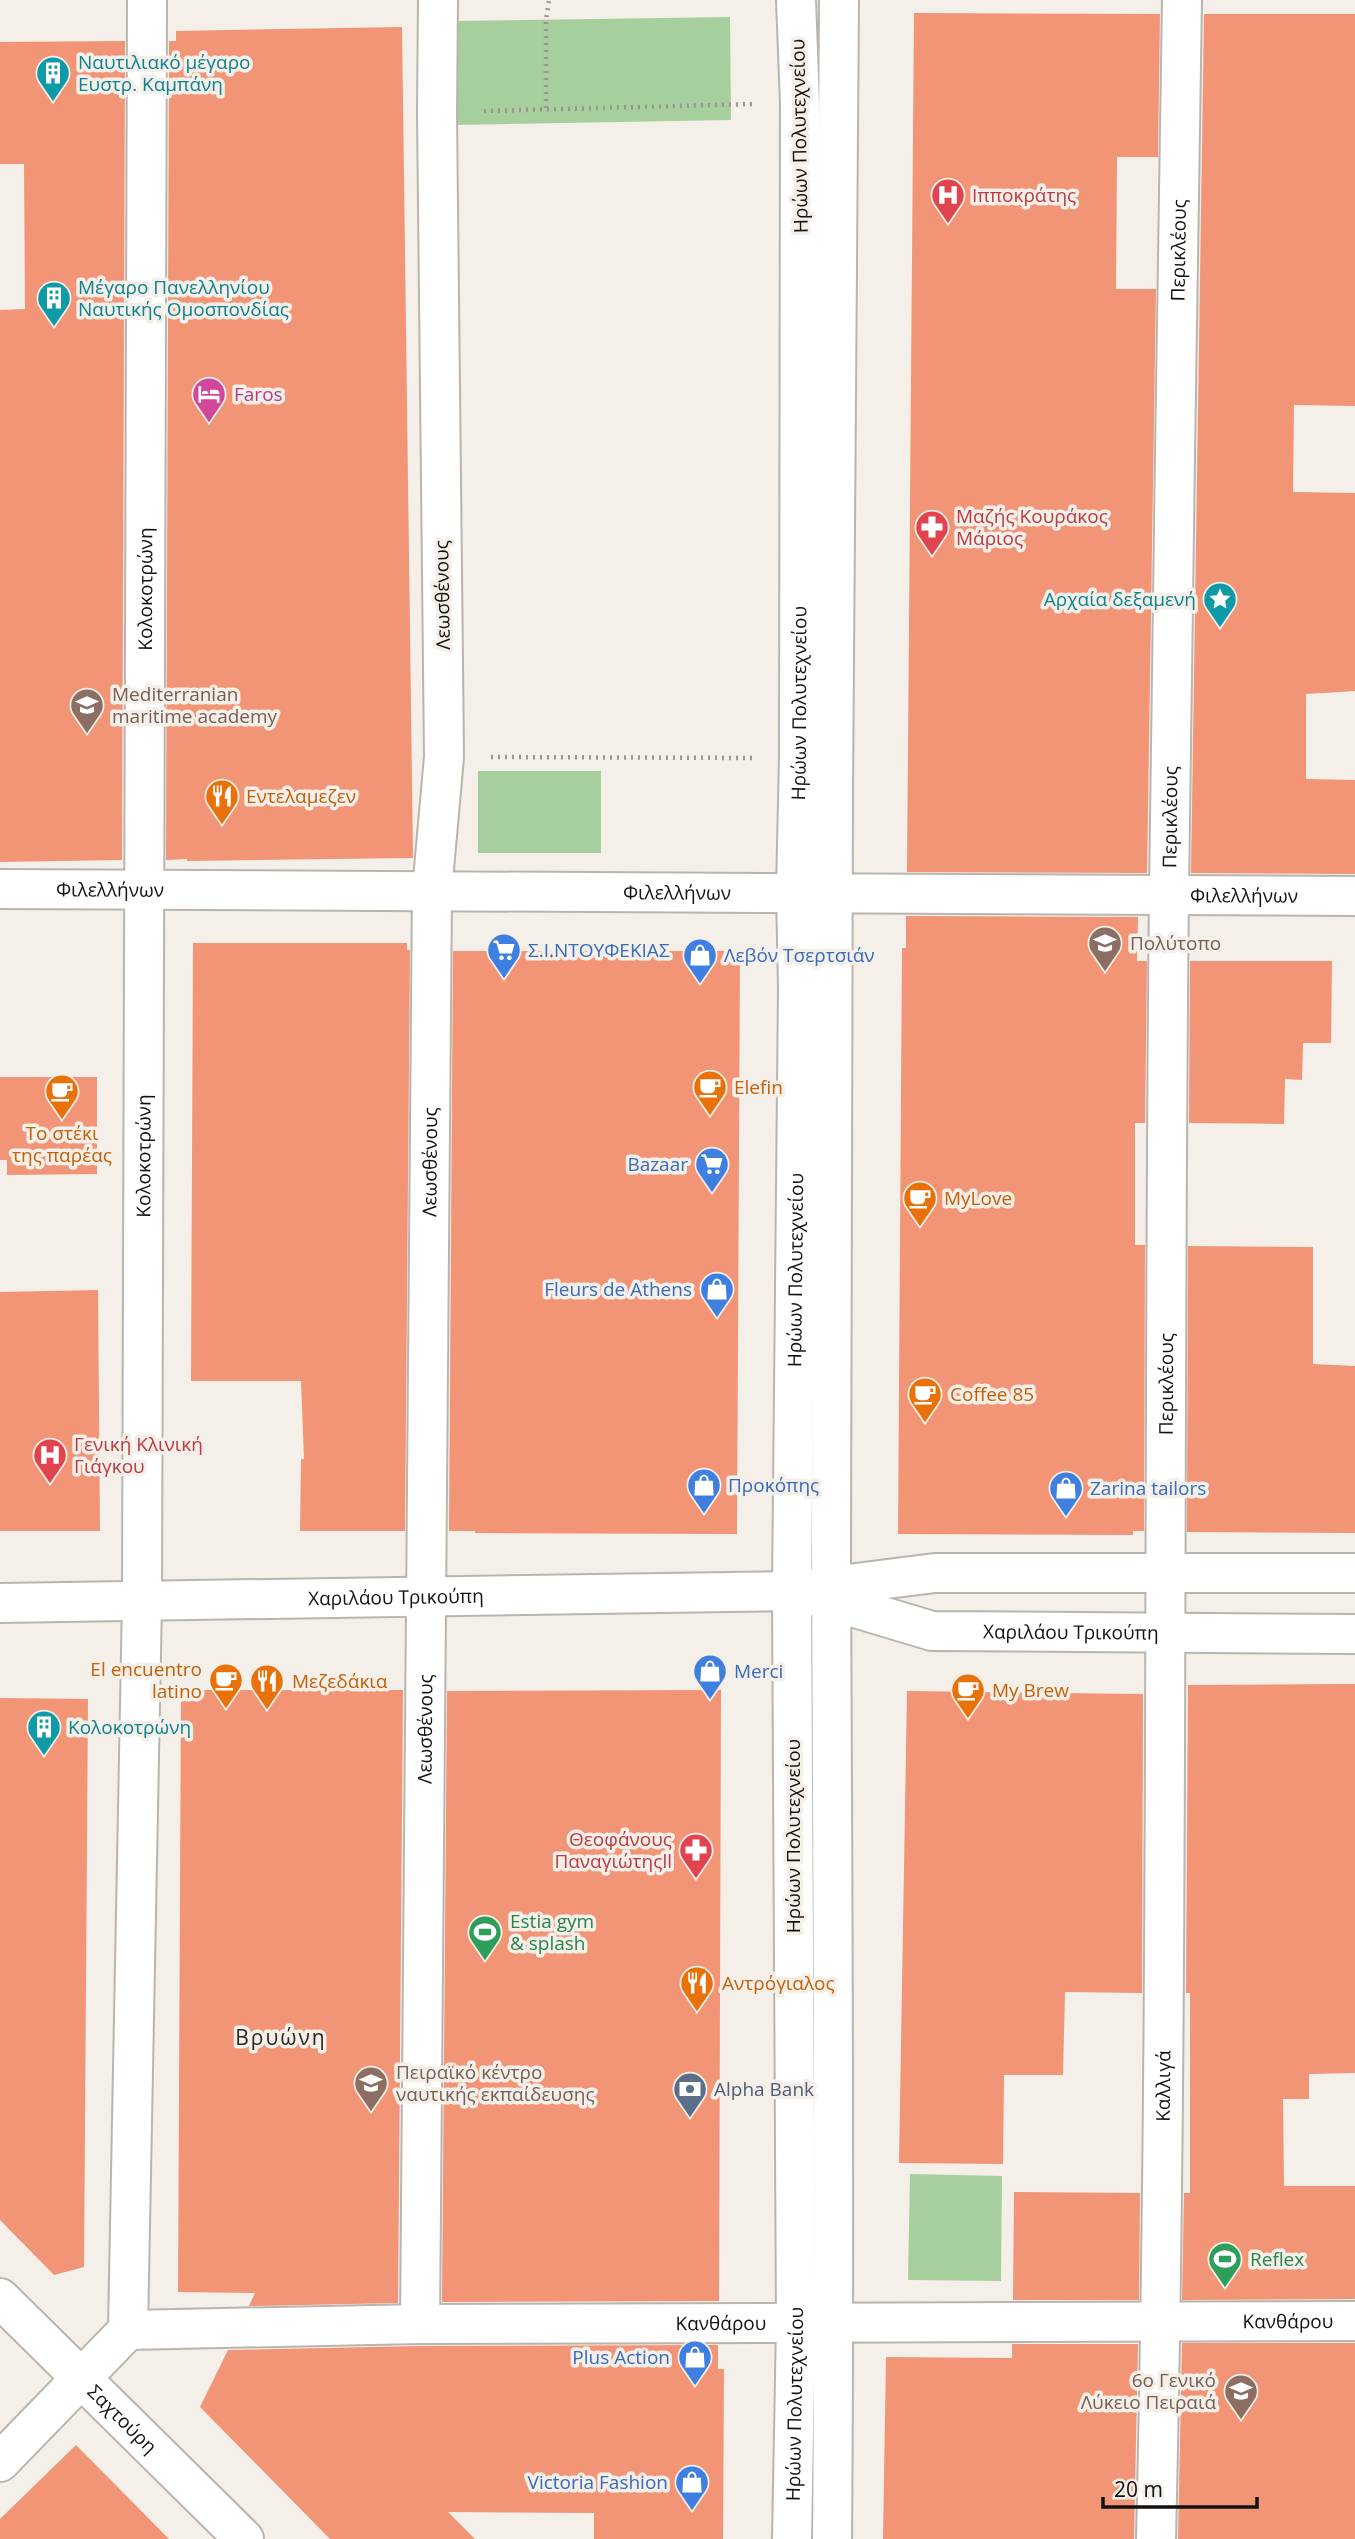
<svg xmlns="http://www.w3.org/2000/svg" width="1355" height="2539" font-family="'Open Sans',sans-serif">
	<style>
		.green { fill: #a6cf9d }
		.building { fill: #f19576 }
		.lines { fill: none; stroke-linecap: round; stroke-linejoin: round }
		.street-casing { stroke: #b9b5ae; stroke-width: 42 }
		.secondary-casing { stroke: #b9b5ae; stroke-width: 42 }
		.path { stroke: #9a9691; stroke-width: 4.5; stroke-dasharray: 2 5; stroke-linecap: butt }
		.street { stroke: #fff; stroke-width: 38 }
		.secondary { stroke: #fff; stroke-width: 38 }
		.labels { text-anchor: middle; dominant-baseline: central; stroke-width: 7; stroke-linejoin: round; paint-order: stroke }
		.culture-label { font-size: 19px; fill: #0d838f; stroke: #f4efe8; text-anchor: start }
		.street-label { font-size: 19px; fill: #13120f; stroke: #f4efe8 }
		.health-label { font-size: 19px; fill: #be3a42; stroke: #f4efe8; text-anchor: start }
		.hotel-label { font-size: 19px; fill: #b23c85; stroke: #f4efe8; text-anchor: start }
		.education-label { font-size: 19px; fill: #785e54; stroke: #f4efe8; text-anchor: start }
		.food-label { font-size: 19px; fill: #c56008; stroke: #f4efe8; text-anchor: start }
		.shop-label { font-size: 19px; fill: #366cbe; stroke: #f4efe8; text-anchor: start }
		.leisure-label { font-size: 19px; fill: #27864d; stroke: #f4efe8; text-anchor: start }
		.service-label { font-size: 19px; fill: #4e5e75; stroke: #f4efe8; text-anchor: start }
		.neighbourhood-label { font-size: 21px; letter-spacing: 2px; fill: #2c2923; stroke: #f4efe8 }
	</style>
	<rect width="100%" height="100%" fill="#f4efe8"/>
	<path class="green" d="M 730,17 L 731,120 L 456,125 L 454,21 Z
		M 478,771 L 601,771 L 601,853 L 478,853 Z
		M 910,2174 L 1002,2176 L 1001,2281 L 908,2280 Z"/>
	<path class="building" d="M 914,13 L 1160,14 L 1158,157 L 1117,157 L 1116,289 L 1156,289 L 1147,873 L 907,872 Z
		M 1204,14 L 1355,14 L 1355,406 L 1294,405 L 1293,492 L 1355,493 L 1355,691 L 1306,694 L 1306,779 L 1355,780 L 1355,874 L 1191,873 Z
		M 402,27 L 413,858 L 187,861 L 187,859 L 166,860 L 169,41 L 176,41 L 176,31 Z
		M 125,41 L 122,860 L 0,862 L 0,310 L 25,309 L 24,164 L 0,164 L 0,42 Z
		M 906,916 L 1138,917 L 1137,961 L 1147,961 L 1145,1123 L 1135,1123 L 1135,1245 L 1145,1245 L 1144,1531 L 1133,1531 L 1133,1535 L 898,1534 L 902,948 L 906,948 Z
		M 193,943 L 407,943 L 407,950 L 410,950 L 405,1531 L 300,1531 L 301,1459 L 304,1459 L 301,1381 L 191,1381 Z
		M 453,951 L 740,951 L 737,1534 L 475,1533 L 475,1531 L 449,1531 Z
		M 1190,961 L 1332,961 L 1331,1043 L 1303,1043 L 1302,1080 L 1285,1079 L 1284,1124 L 1189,1123 Z
		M 0,1077 L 97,1077 L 97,1174 L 7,1175 L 7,1160 L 0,1160 Z
		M 1188,1246 L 1313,1247 L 1313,1364 L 1355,1366 L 1355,1533 L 1187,1532 Z
		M 98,1290 L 100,1531 L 0,1531 L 0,1292 Z
		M 1355,1684 L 1355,2073 L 1309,2074 L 1309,2099 L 1283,2099 L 1284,2186 L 1355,2186 L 1355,2299 L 1182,2300 L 1184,2193 L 1190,2193 L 1190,1993 L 1186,1993 L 1188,1685 Z
		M 181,1690 L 403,1690 L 398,2303 L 249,2306 L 255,2293 L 178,2292 Z
		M 721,1690 L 719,2301 L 442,2302 L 447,1691 Z
		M 907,1691 L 1143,1694 L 1142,1993 L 1065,1992 L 1063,2075 L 1004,2075 L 1003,2164 L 899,2163 Z
		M 0,1698 L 88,1699 L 84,2267 L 54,2275 L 0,2220 Z
		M 1014,2192 L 1140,2193 L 1139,2300 L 1013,2300 Z
		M 1182,2343 L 1355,2343 L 1355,2539 L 1178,2539 Z
		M 1012,2344 L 1138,2344 L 1134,2539 L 883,2539 L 886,2357 L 1012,2358 Z
		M 718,2345 L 718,2369 L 724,2369 L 723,2539 L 594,2539 L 594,2513 L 448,2512 L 475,2539 L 330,2539 L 200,2407 L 228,2350 L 420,2346 Z
		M 76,2445 L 169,2539 L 0,2539 L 0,2519 Z"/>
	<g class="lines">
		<g class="street-casing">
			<g id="street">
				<path id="s1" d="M 0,889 L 1355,896"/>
				<path id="s2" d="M 420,2324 L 432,891 L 444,757 L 437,113 L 438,0"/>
				<path id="s3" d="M 128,2330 L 420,2324 L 1355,2321"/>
				<path id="s4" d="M 0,2462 L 128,2330 L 142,1601 L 147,0"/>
				<path d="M 832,2539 C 835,2207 832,1876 831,1544 C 829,1029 836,515 839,0"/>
				<path id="s5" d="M 1156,2539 C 1169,1990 1163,1442 1169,893 C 1172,595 1178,298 1182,0"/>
			</g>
		</g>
		<g class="secondary-casing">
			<g id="secondary">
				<path id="s6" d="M 815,1596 L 932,1631 L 1355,1634"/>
				<path id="s7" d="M 0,1603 L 792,1591 L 935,1573 L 1355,1573"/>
				<path id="s8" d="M 0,2298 L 244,2539"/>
				<path id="s9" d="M 792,2539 L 796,2325 L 792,1591 L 798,989 L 796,892 L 799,758 L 800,104 L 796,0"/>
			</g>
		</g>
		<path class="path" d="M 546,108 L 546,20 L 549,0
			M 484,111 L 755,104
			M 491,757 L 755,758"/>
		<use href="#street" class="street"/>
		<use href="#secondary" class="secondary"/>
	</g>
	<defs>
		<g id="building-pin" transform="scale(1.75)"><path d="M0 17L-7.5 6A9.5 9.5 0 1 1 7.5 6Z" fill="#0f9aa8" stroke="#f4efe8"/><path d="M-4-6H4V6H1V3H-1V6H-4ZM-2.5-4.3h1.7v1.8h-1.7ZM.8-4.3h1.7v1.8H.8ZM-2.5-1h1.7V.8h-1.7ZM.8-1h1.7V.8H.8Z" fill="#fff"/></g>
		<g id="hospital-pin" transform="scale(1.75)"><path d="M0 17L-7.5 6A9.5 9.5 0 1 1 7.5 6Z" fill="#e0444e" stroke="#f4efe8"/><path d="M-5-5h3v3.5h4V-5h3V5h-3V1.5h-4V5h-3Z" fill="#fff"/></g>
		<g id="hotel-pin" transform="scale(1.75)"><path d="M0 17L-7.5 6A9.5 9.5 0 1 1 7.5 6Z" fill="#d1479c" stroke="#f4efe8"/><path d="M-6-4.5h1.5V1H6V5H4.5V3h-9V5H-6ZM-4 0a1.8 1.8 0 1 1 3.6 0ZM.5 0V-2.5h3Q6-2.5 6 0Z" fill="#fff"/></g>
		<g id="pharmacy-pin" transform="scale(1.75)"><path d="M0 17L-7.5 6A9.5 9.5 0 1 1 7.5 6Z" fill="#e0444e" stroke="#f4efe8"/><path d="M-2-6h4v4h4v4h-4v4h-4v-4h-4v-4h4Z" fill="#fff"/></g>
		<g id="sight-pin" transform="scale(1.75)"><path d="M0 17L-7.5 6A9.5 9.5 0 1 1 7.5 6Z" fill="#0f9aa8" stroke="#f4efe8"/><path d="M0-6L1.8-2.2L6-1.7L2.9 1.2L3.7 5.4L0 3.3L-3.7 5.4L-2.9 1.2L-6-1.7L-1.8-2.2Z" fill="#fff"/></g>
		<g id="university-pin" transform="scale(1.75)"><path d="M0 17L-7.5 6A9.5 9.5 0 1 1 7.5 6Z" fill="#8d6e63" stroke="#f4efe8"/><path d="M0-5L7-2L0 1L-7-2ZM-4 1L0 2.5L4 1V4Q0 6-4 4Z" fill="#fff"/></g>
		<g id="restaurant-pin" transform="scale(1.75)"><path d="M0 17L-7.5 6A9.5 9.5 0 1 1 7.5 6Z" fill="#e8710a" stroke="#f4efe8"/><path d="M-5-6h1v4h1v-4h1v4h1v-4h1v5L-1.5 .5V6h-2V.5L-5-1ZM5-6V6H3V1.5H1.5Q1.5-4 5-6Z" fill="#fff"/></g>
		<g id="school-pin" transform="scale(1.75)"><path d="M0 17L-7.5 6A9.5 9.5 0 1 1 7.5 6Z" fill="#8d6e63" stroke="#f4efe8"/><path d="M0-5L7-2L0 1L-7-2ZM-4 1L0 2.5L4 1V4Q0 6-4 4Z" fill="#fff"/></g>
		<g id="supermarket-pin" transform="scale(1.75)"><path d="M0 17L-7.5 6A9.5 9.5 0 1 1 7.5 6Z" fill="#3f7fe0" stroke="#f4efe8"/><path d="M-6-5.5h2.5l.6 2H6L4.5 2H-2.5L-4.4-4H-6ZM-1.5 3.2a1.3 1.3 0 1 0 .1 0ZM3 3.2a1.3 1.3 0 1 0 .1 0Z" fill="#fff"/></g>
		<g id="shop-pin" transform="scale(1.75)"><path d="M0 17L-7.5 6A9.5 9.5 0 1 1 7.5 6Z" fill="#3f7fe0" stroke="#f4efe8"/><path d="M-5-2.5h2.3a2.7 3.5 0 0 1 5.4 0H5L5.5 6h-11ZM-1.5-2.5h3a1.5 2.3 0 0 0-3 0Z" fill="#fff"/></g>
		<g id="cafe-pin" transform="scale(1.75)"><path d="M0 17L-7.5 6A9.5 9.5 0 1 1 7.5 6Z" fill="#e8710a" stroke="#f4efe8"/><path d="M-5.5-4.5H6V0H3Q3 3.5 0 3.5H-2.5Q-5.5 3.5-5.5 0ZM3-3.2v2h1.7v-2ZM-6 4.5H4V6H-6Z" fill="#fff"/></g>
		<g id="stadium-pin" transform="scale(1.75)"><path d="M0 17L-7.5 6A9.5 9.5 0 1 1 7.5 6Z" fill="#2e9e5b" stroke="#f4efe8"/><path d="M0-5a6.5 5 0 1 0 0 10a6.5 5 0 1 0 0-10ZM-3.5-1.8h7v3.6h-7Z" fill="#fff"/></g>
		<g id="bank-pin" transform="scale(1.75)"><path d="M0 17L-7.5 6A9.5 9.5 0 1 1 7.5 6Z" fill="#5c6f8a" stroke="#f4efe8"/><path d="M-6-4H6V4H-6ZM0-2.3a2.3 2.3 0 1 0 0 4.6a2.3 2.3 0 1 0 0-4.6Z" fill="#fff"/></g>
	</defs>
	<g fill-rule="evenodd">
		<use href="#building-pin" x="53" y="73"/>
		<use href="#hospital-pin" x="948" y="195"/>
		<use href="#building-pin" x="54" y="298"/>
		<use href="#hotel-pin" x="209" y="394"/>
		<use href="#pharmacy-pin" x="932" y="527"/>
		<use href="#sight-pin" x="1220" y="599"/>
		<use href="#university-pin" x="87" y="705"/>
		<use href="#restaurant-pin" x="222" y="796"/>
		<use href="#school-pin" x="1105" y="943"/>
		<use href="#supermarket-pin" x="504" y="950"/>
		<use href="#shop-pin" x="700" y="955"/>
		<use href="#cafe-pin" x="710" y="1087"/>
		<use href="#cafe-pin" x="62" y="1091"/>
		<use href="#supermarket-pin" x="712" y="1164"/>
		<use href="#cafe-pin" x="920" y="1198"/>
		<use href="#shop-pin" x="717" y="1289"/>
		<use href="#cafe-pin" x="925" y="1394"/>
		<use href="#hospital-pin" x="50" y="1455"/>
		<use href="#shop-pin" x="704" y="1485"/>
		<use href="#shop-pin" x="1066" y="1488"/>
		<use href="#shop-pin" x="710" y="1671"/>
		<use href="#cafe-pin" x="226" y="1680"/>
		<use href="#restaurant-pin" x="267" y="1681"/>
		<use href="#cafe-pin" x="968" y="1690"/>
		<use href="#building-pin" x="44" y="1727"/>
		<use href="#pharmacy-pin" x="696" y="1850"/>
		<use href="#stadium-pin" x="485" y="1932"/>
		<use href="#restaurant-pin" x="697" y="1983"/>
		<use href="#university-pin" x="371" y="2083"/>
		<use href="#bank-pin" x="690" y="2089"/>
		<use href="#stadium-pin" x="1225" y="2259"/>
		<use href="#shop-pin" x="695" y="2357"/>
		<use href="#school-pin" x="1241" y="2391"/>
		<use href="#shop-pin" x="692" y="2482"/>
	</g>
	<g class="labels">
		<g class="culture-label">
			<text x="78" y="62">Ναυτιλιακό μέγαρο<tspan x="78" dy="22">Ευστρ. Καμπάνη</tspan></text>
			<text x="78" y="287">Μέγαρο Πανελληνίου<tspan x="78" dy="22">Ναυτικής Ομοσπονδίας</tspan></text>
			<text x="1196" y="599" text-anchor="end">Αρχαία δεξαμενή</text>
			<text x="68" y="1727">Κολοκοτρώνη</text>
		</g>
		<g class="street-label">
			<text transform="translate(799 136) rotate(-91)">Ηρώων Πολυτεχνείου</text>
			<text stroke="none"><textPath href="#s5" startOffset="2289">Περικλέους</textPath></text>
			<text stroke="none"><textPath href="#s4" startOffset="1925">Κολοκοτρώνη</textPath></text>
			<text transform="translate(442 595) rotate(-91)">Λεωσθένους</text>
			<text stroke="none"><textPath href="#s9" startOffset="1836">Ηρώων Πολυτεχνείου</textPath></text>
			<text stroke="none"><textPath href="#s5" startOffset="1722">Περικλέους</textPath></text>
			<text stroke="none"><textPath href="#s1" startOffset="110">Φιλελλήνων</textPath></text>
			<text stroke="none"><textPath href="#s1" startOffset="677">Φιλελλήνων</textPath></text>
			<text stroke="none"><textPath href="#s1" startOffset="1244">Φιλελλήνων</textPath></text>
			<text stroke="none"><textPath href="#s4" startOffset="1358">Κολοκοτρώνη</textPath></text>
			<text stroke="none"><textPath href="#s2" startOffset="1162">Λεωσθένους</textPath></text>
			<text stroke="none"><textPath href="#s9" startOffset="1269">Ηρώων Πολυτεχνείου</textPath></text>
			<text stroke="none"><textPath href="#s5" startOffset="1155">Περικλέους</textPath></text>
			<text stroke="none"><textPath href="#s7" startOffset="396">Χαριλάου Τρικούπη</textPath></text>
			<text stroke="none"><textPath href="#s6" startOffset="261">Χαριλάου Τρικούπη</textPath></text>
			<text stroke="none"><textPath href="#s2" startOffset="595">Λεωσθένους</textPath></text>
			<text transform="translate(793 1836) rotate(-90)">Ηρώων Πολυτεχνείου</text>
			<text stroke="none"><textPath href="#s5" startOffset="453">Καλλιγά</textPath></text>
			<text stroke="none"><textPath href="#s3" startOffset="1160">Κανθάρου</textPath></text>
			<text stroke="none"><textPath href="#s3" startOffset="593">Κανθάρου</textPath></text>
			<text stroke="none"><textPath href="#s9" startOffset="135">Ηρώων Πολυτεχνείου</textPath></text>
			<text stroke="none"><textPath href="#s8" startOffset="172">Σαχτούρη</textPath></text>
		</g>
		<g class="health-label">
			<text x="972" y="195">Ιπποκράτης</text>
			<text x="956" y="516">Μαζής Κουράκος<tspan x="956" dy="22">Μάριος</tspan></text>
			<text x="74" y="1444">Γενική Κλινική<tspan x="74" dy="22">Γιάγκου</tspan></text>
			<text x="672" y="1839" text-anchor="end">Θεοφάνους<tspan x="672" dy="22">Παναγιώτηςll</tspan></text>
		</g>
		<g class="hotel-label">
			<text x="234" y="394">Faros</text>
		</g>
		<g class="education-label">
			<text x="112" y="694">Mediterranian<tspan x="112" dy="22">maritime academy</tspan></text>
			<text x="1130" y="943">Πολύτοπο</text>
			<text x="396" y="2072">Πειραϊκό κέντρο<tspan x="396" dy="22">ναυτικής εκπαίδευσης</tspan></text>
			<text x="1216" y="2380" text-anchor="end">6ο Γενικό<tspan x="1216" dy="22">Λύκειο Πειραιά</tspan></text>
		</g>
		<g class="food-label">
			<text x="246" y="796">Εντελαμεζεν</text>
			<text x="734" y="1087">Elefin</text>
			<text x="62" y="1133" text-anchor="middle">Το στέκι<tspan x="62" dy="22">της παρέας</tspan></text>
			<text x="944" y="1198">MyLove</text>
			<text x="950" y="1394">Coffee 85</text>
			<text x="202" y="1669" text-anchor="end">El encuentro<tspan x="202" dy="22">latino</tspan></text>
			<text x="292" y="1681">Μεζεδάκια</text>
			<text x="992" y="1690">My Brew</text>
			<text x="722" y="1983">Αντρόγιαλος</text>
		</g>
		<g class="shop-label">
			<text x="528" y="950">Σ.Ι.ΝΤΟΥΦΕΚΙΑΣ</text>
			<text x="724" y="955">Λεβόν Τσερτσιάν</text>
			<text x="688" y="1164" text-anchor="end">Bazaar</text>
			<text x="692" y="1289" text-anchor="end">Fleurs de Athens</text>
			<text x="728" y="1485">Προκόπης</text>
			<text x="1090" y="1488">Zarina tailors</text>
			<text x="734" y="1671">Merci</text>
			<text x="670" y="2357" text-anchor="end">Plus Action</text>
			<text x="668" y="2482" text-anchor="end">Victoria Fashion</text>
		</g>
		<g class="leisure-label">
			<text x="510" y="1921">Estia gym<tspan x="510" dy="22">&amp; splash</tspan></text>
			<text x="1250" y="2259">Reflex</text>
		</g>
		<g class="service-label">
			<text x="714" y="2089">Alpha Bank</text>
		</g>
		<g class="neighbourhood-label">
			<text x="281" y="2037">Βρυώνη</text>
		</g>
	</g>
	<path d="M1103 2497v10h154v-10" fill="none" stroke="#13120f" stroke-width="3.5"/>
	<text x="1114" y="2497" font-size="21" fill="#13120f" stroke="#f4efe8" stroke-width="5" paint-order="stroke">20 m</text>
</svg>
